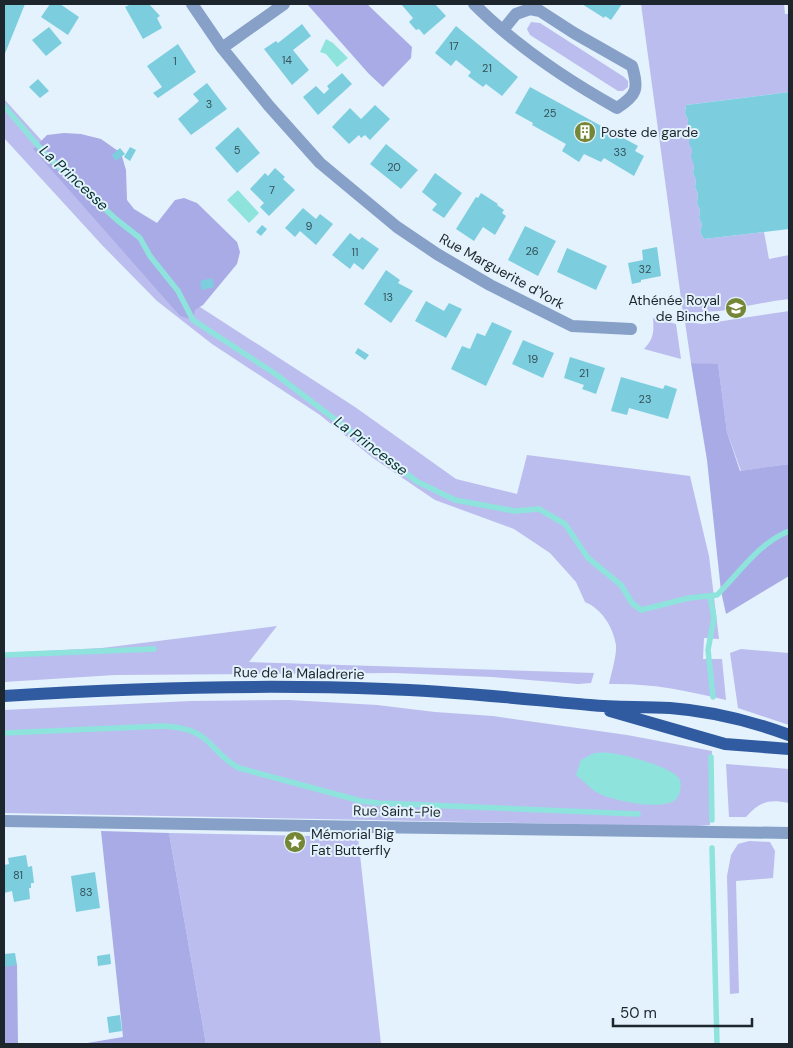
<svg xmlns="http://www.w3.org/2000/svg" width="793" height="1048" font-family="'DM Sans',sans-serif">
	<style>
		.green { fill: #bbbdee }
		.forest { fill: #a9abe6 }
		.water { fill: #8ee4dd }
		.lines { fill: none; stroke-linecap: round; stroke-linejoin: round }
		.stream { stroke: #8ee4dd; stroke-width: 5.5 }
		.building { fill: #7ccedf }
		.street { stroke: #87a0c8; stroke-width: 12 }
		.primary { stroke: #305ba1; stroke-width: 12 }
		.labels { text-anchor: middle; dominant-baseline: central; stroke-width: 4; stroke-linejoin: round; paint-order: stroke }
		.number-label { font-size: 11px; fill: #355059 }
		.poi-label { font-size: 14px; fill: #1d262c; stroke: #e3f2fc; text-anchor: start }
		.street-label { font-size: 14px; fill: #1d262c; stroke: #e3f2fc }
		.water-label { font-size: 15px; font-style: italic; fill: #04302e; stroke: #e3f2fc }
	</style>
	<rect width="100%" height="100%" fill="#e3f2fc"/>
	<path class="green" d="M 641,4 L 784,4 L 785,14 L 789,14 L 789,92 L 686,105 L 685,113 L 688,120 L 688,128 L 690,135 L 694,165 L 693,173 L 696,180 L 695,187 L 698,194 L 697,203 L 700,210 L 699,217 L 702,225 L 700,232 L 704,239 L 764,232 L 769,259 L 789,255 L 789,299 L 774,301 L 720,311 L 683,313 Z
		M 531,22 L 540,23 L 624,77 L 628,81 L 628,87 L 623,91 L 618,91 L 530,35 L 527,29 Z
		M 4,99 L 157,268 L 200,307 L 355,407 L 456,479 L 517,494 L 527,455 L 690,476 L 709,556 L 719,639 L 704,638 L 703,659 L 722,659 L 726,700 C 685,690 650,683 609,684 C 611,674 617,655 616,645 C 613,627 602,609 585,602 L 576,582 L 550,553 L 514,529 L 435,500 L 373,458 L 320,415 L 212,344 L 157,301 L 102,245 L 4,138 Z
		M 789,311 L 789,464 L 741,471 L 727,432 L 718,365 L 691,363 L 685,322 L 703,324 Z
		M 653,318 L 676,324 L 681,359 L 644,349 C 654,339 654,331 653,318 Z
		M 277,626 L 249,662 L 594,673 L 591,683 L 578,684 L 492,677 L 395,673 L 115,675 L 4,682 L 4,653 L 102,648 Z
		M 741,649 L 789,653 L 789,725 L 738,708 L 730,653 Z
		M 289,700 L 377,705 L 435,712 L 493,716 L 627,735 L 712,751 L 710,825 L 671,828 L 576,824 L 4,813 L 4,710 L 191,701 Z
		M 726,764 L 789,769 L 789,803 C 769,799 760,801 746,817 L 729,817 Z
		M 169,833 L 358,837 L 381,1044 L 206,1044 Z
		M 749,841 L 770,842 L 775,851 L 773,878 L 736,881 L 739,993 L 730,994 L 727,876 L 731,855 L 738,844 Z"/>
	<path class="forest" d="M 307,4 L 367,4 L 412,47 L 411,58 L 383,87 L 369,74 Z
		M 64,133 L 81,134 L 101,139 L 121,153 L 126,170 L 127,200 L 134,209 L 157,223 L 175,200 L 184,198 L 197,203 L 237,242 L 240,252 L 237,264 L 203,305 L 195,310 L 193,320 L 180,316 L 33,149 L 47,135 Z
		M 691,363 L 718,364 L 727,432 L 740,471 L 789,464 L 789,576 L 726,614 L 721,591 L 707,460 Z
		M 101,831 L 169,833 L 206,1044 L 81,1044 L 123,1037 Z
		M 4,964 L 17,964 L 18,1044 L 4,1044 Z"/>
	<path class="water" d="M 326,39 L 333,43 L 348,58 L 337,67 L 326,54 L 320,52 Z
		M 238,190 L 259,213 L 249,223 L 227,200 Z
		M 594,753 C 599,753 604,752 609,753 C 625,754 666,766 677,776 C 683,781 681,792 677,798 C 666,812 615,801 600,794 C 591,790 584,781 576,775 L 581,760 Z"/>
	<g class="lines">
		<path class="stream" d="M 4,106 L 47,156 L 117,220 L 140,238 L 150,256 L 178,291 L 193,320 L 274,373 L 416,481 L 455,500 L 515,511 L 539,509 L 565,524 L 588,558 L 621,585 L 632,603 L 641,610 L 689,598 L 717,595 C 740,572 759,543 789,531
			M 710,596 L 714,618 L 708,650 L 713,697
			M 4,655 L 154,649
			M 4,733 L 163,726 C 178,727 193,729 205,739 C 218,750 223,760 239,768 L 361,801 L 378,803 L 638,814
			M 711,757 L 712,820
			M 712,848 L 717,1044"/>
	</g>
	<path class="building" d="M 4,4 L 25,4 L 4,56 Z
		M 50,4 L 60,4 L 79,17 L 68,35 L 41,17 Z
		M 131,4 L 149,4 L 160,16 L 157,18 L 162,28 L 143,39 L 125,7 Z
		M 401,4 L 435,4 L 446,16 L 424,35 L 419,29 L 416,30 L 409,22 L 413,18 Z
		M 582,4 L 622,4 L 611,20 L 605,16 L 604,18 Z
		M 302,24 L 311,36 L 293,50 L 309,70 L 292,85 L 264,49 L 276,41 L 278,43 Z
		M 456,26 L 518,77 L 502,96 L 486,84 L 483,87 L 468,76 L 471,72 L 456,60 L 451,66 L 435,53 Z
		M 49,27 L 62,43 L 46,56 L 32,40 Z
		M 178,44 L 196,72 L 158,98 L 153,93 L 162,87 L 147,66 Z
		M 342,73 L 352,84 L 318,115 L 303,97 L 316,86 L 324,94 L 329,89 L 327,86 Z
		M 38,79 L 49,91 L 40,98 L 29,87 Z
		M 207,83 L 227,109 L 191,135 L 178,119 L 199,101 L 193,94 Z
		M 530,87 L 638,146 L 635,151 L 644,156 L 634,176 L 604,158 L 601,162 L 584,154 L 579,162 L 562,151 L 566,144 L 532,125 L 533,123 L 515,113 Z
		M 789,92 L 789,229 L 704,239 L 700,232 L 702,225 L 699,217 L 700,210 L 697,203 L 698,194 L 695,187 L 696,180 L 693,173 L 694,165 L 691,157 L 692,150 L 689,143 L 690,135 L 688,128 L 688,120 L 685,113 L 686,105 Z
		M 375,105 L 390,119 L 370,140 L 365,135 L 361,138 L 359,135 L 349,144 L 332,127 L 350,108 L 361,119 Z
		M 238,127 L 260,153 L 237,173 L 215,148 Z
		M 386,144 L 418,170 L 401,189 L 370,164 Z
		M 130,147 L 136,150 L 130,161 L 124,157 Z
		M 120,148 L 125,154 L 116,161 L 112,155 Z
		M 275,168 L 285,177 L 283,179 L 295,190 L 269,216 L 260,207 L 264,203 L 250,189 L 265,173 L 268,176 Z
		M 435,173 L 462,193 L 444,218 L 432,210 L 437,204 L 422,192 Z
		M 481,193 L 498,204 L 497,205 L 504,210 L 502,213 L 506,216 L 495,235 L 483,227 L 474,241 L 456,229 L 476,197 L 478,198 Z
		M 303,208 L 316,219 L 320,214 L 333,224 L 316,245 L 300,231 L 295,237 L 285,228 Z
		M 262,225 L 267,229 L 261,236 L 256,232 Z
		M 525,226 L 556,241 L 538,276 L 508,260 Z
		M 350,233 L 359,240 L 362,237 L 379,249 L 363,270 L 354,263 L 350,269 L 332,255 Z
		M 657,247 L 661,276 L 641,280 L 641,282 L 632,284 L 628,263 L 643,260 L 642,250 Z
		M 567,248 L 607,266 L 596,290 L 557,272 Z
		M 386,270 L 400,280 L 398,283 L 413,291 L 391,323 L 364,304 Z
		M 212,278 L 214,287 L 202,290 L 200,281 Z
		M 426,301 L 444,311 L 449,303 L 462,309 L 446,338 L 415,321 Z
		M 492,322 L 512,331 L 486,386 L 451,369 L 462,346 L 470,349 L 477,333 L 485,336 Z
		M 523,340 L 554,353 L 543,378 L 512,364 Z
		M 358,348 L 369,355 L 365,360 L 355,353 Z
		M 570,357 L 605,368 L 596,394 L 582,389 L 584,385 L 564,378 Z
		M 621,377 L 663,389 L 665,385 L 677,389 L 668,419 L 629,408 L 627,415 L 611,411 Z
		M 26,855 L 28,867 L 32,866 L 34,883 L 31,883 L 31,888 L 29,888 L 30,899 L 14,902 L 12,891 L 4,893 L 4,865 L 9,864 L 8,858 Z
		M 95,872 L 100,908 L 76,912 L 71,876 Z
		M 15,953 L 17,965 L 4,967 L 4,954 Z
		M 110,954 L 111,964 L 98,966 L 97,956 Z
		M 120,1015 L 122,1031 L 109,1033 L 107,1017 Z"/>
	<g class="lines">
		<path class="street" d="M 192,4 L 222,48 L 269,106 L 320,163 L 397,227 L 437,254 L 490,285 L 572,326 L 631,329
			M 474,4 C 516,46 565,79 617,108 C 637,95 639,89 632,66 L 574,33 L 540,11 L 530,9 L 516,14 L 503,30
			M 222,48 L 284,4
			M 4,821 C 266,824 527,831 789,833"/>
		<path class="primary" d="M 4,696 C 130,688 258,684 385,689 C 453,691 522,699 590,705 C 617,708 643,706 670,708 C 711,711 751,721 789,735
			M 610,711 L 725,744 L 789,749"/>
	</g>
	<defs>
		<g id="building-disc" transform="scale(1.125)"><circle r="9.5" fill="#758736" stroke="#e3f2fc"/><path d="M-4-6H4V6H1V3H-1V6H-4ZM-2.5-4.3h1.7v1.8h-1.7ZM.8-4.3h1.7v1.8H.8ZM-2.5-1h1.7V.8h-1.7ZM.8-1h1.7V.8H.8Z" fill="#fff"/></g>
		<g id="school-disc" transform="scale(1.125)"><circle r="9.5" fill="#758736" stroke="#e3f2fc"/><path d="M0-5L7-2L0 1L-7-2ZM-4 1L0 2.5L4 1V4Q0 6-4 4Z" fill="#fff"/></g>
		<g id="sight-disc" transform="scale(1.125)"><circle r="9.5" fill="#758736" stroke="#e3f2fc"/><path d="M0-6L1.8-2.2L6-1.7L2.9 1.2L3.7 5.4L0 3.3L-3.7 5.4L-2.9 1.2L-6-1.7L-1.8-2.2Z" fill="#fff"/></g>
	</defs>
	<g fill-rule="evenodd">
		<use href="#building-disc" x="585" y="132"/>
		<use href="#school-disc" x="736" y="308"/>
		<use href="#sight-disc" x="295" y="842"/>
	</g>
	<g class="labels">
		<g class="number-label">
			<text x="454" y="46">17</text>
			<text x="287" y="60">14</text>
			<text x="175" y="61">1</text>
			<text x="487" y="68">21</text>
			<text x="209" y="104">3</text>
			<text x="550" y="113">25</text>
			<text x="237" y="150">5</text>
			<text x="620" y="152">33</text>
			<text x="394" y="167">20</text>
			<text x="272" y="190">7</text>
			<text x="309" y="226">9</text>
			<text x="532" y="251">26</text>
			<text x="355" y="252">11</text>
			<text x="645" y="269">32</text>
			<text x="388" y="297">13</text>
			<text x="533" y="359">19</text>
			<text x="584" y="373">21</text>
			<text x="645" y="399">23</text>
			<text x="18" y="875">81</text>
			<text x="86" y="892">83</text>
		</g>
		<g class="poi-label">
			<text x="601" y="132">Poste de garde</text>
			<text x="720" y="300" text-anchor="end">Athénée Royal<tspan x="720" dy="16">de Binche</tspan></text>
			<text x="311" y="834">Mémorial Big<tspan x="311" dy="16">Fat Butterfly</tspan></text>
		</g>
		<g class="street-label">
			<text transform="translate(502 271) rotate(29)">Rue Marguerite d'York</text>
			<text transform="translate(299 673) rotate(1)">Rue de la Maladrerie</text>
			<text transform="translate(397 811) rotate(1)">Rue Saint-Pie</text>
		</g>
		<g class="water-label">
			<text transform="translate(74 178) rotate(43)">La Princesse</text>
			<text transform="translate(371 446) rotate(37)">La Princesse</text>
		</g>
	</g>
	<rect width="793" height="1048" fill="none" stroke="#1d262c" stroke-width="10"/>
	<path d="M613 1018v8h139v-8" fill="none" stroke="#1d262c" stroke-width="2.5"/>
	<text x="620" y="1018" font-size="15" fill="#1d262c" stroke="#e3f2fc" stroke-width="4" paint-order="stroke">50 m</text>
</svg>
